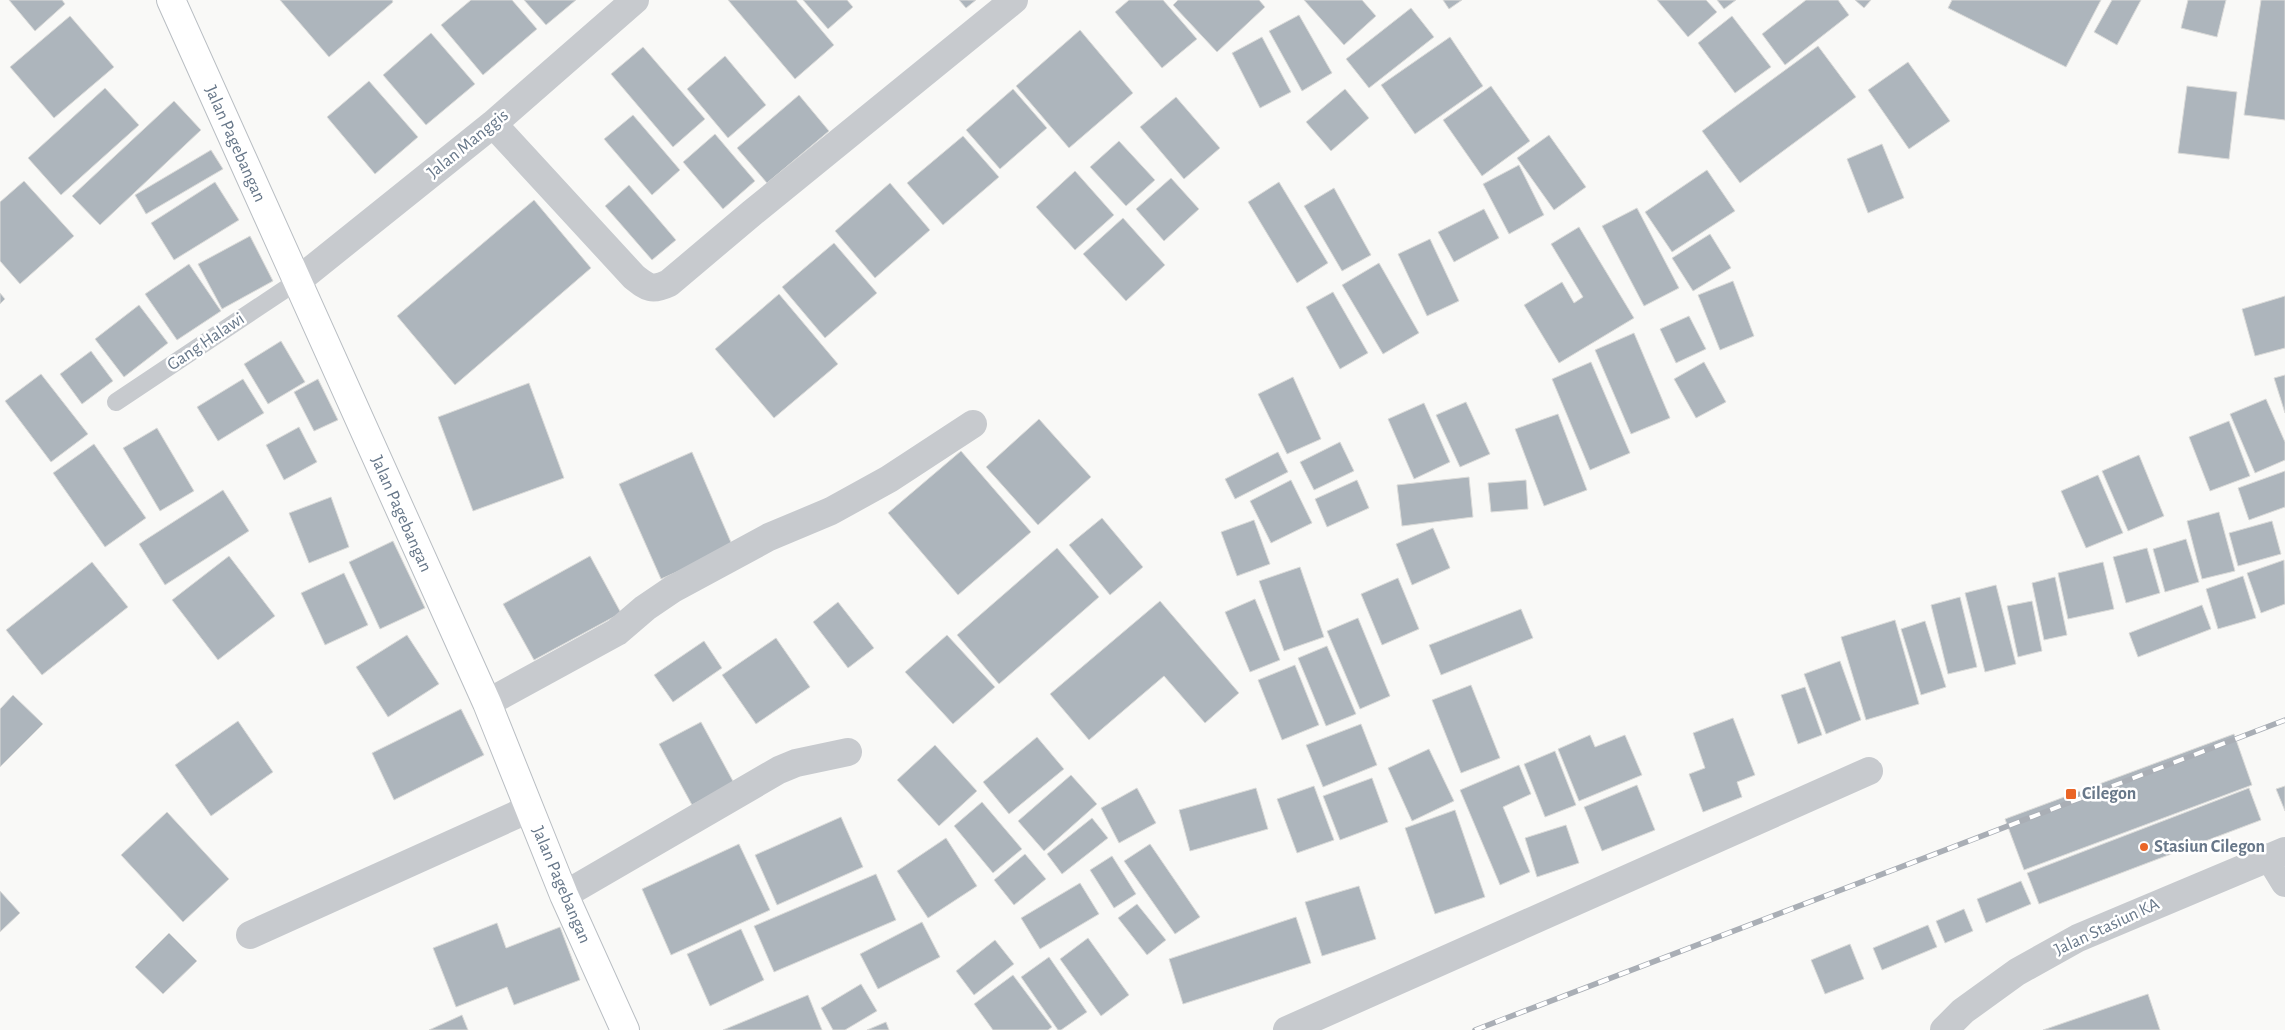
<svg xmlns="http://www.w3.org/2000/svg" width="2285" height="1030" font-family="'Alegreya Sans',sans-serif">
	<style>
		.building { fill: #adb5bc; stroke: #dbdbd9 }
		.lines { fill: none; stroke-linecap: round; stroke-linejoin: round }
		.secondary-casing { stroke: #b9bec3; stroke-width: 30 }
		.lane { stroke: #c7cace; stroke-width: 18 }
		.street { stroke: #c7cace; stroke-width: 28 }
		.secondary { stroke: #fff; stroke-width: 28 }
		.rail-casing { stroke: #a9aeb5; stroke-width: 5.5 }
		.rail { stroke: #fff; stroke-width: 4; stroke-dasharray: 11; stroke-linecap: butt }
		.poi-dot { fill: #ea6526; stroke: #fff; stroke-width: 2 }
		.labels { text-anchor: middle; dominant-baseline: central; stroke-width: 5; stroke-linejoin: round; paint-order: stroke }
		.street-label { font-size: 18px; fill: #677789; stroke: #fff }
		.poi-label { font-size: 18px; font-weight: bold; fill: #677789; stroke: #fff; text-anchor: start }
	</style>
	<rect width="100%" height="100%" fill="#f9f9f7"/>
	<path class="building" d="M 9,0 L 62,0 L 65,4 L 35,31 Z
		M 280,0 L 392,0 L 393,2 L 329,57 Z
		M 471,0 L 512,0 L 537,29 L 483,75 L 441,25 Z
		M 524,0 L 576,0 L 546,25 Z
		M 728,0 L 796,0 L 834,45 L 795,79 Z
		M 803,0 L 847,0 L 853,7 L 828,29 Z
		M 959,0 L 976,0 L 966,8 Z
		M 1129,0 L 1163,0 L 1197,39 L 1162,68 L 1115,12 Z
		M 1178,0 L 1259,0 L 1265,7 L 1217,52 L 1173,5 Z
		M 1304,0 L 1362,0 L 1376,16 L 1344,45 Z
		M 1443,0 L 1462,0 L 1449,9 Z
		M 1657,0 L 1706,0 L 1717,12 L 1688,37 Z
		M 1717,0 L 1736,0 L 1724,9 Z
		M 1806,0 L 1838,0 L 1849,15 L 1785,65 L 1762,34 Z
		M 1855,0 L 1871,0 L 1864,8 Z
		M 1952,0 L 2101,0 L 2066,67 L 1948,8 Z
		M 2112,0 L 2141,0 L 2117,45 L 2094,32 Z
		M 2188,0 L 2226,0 L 2217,37 L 2181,28 Z
		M 2261,0 L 2285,0 L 2285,120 L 2244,115 Z
		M 1411,8 L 1434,37 L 1369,88 L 1346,59 Z
		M 1299,15 L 1332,73 L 1302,91 L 1269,31 Z
		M 70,16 L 114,67 L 54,118 L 10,67 Z
		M 1732,16 L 1771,67 L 1735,93 L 1698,43 Z
		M 1080,30 L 1133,93 L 1069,148 L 1016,86 Z
		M 431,33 L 475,84 L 426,125 L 383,75 Z
		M 1262,37 L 1291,92 L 1260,108 L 1232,53 Z
		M 1450,37 L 1483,86 L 1415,134 L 1381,85 Z
		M 1818,46 L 1856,97 L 1740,183 L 1702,131 Z
		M 643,47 L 705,119 L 673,147 L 611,74 Z
		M 725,56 L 766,105 L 728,138 L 687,89 Z
		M 1908,62 L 1950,121 L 1909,149 L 1868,90 Z
		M 369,81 L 418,137 L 375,174 L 327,117 Z
		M 1491,86 L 1530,141 L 1482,176 L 1443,120 Z
		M 2187,86 L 2237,92 L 2229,159 L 2178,153 Z
		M 105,88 L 139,125 L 61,195 L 28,158 Z
		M 1013,89 L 1047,128 L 1000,169 L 966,130 Z
		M 1345,89 L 1369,118 L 1331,151 L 1306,122 Z
		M 799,95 L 829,131 L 767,183 L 737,148 Z
		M 1176,97 L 1220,148 L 1184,179 L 1140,127 Z
		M 174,101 L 201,130 L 100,225 L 72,196 Z
		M 633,115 L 680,170 L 652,195 L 604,139 Z
		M 715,134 L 755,181 L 723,209 L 683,162 Z
		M 1549,135 L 1586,187 L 1554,210 L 1517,158 Z
		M 963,136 L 999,177 L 943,225 L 907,183 Z
		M 1119,141 L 1155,180 L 1126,206 L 1090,167 Z
		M 1882,144 L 1904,198 L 1868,213 L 1847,159 Z
		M 211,150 L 223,169 L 146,214 L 135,195 Z
		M 1519,165 L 1544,215 L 1509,234 L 1483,184 Z
		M 1707,170 L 1735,211 L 1672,252 L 1645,212 Z
		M 1075,171 L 1114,215 L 1075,250 L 1036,207 Z
		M 1171,178 L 1199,209 L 1164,241 L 1136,209 Z
		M 24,181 L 74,236 L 20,284 L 0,261 L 0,202 Z
		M 215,182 L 239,220 L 174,260 L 151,223 Z
		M 1279,182 L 1328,263 L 1297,283 L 1248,202 Z
		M 890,183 L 930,230 L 875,278 L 835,231 Z
		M 629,185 L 676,240 L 652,260 L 605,206 Z
		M 1334,188 L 1371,255 L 1342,271 L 1304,206 Z
		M 534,200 L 591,268 L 455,385 L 397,316 Z
		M 1637,208 L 1679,288 L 1644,306 L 1602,226 Z
		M 1484,209 L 1499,238 L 1454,262 L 1438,232 Z
		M 1123,218 L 1165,265 L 1126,301 L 1083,254 Z
		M 1579,227 L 1634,318 L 1559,363 L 1524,305 L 1562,282 L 1574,303 L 1583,297 L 1551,244 Z
		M 1710,234 L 1731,268 L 1693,291 L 1672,258 Z
		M 250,236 L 273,281 L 222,309 L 198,264 Z
		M 1430,239 L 1459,301 L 1427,316 L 1398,254 Z
		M 834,243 L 877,293 L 825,338 L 782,287 Z
		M 1379,263 L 1419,333 L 1383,354 L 1342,285 Z
		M 189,264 L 221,311 L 177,340 L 145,294 Z
		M 1733,281 L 1754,336 L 1720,350 L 1698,295 Z
		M 1333,292 L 1368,353 L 1340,369 L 1306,307 Z
		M 0,293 L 5,299 L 0,304 Z
		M 779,294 L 838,364 L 774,418 L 715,349 Z
		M 2285,296 L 2285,348 L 2255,356 L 2242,309 Z
		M 139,305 L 168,343 L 124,377 L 95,339 Z
		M 1689,316 L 1706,349 L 1676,363 L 1660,329 Z
		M 1634,333 L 1670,418 L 1631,434 L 1595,350 Z
		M 281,341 L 305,382 L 268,404 L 244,364 Z
		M 91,351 L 113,381 L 82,404 L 60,374 Z
		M 1591,362 L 1630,453 L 1590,470 L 1552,379 Z
		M 1704,362 L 1726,402 L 1696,418 L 1674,379 Z
		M 41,374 L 88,434 L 51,462 L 5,401 Z
		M 2285,375 L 2285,413 L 2274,378 Z
		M 1293,377 L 1321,439 L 1287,454 L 1258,394 Z
		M 243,379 L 264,413 L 218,441 L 197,407 Z
		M 318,379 L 338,420 L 314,431 L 294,392 Z
		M 529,383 L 564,478 L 473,511 L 438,417 Z
		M 2266,399 L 2285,442 L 2285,460 L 2255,473 L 2230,414 Z
		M 1466,402 L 1490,454 L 1460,467 L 1436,415 Z
		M 1424,403 L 1450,462 L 1414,479 L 1388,419 Z
		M 1558,414 L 1587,490 L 1544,506 L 1515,429 Z
		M 1039,419 L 1091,477 L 1038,525 L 986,467 Z
		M 2229,421 L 2250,476 L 2210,491 L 2189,437 Z
		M 299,427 L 317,462 L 284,480 L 266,445 Z
		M 157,428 L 194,491 L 160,511 L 123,448 Z
		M 1340,442 L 1354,471 L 1314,490 L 1300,462 Z
		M 94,444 L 146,518 L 105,547 L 53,473 Z
		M 961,451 L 1031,532 L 958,595 L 888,513 Z
		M 692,452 L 733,547 L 661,579 L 619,484 Z
		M 1278,452 L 1288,472 L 1235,499 L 1225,479 Z
		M 2139,455 L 2164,516 L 2128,531 L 2102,471 Z
		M 2285,471 L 2285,507 L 2249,520 L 2238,488 Z
		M 2098,475 L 2123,533 L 2086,548 L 2061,491 Z
		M 1469,477 L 1473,517 L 1402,526 L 1397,485 Z
		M 1291,480 L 1312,523 L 1271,543 L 1250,501 Z
		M 1357,480 L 1369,508 L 1327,527 L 1315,499 Z
		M 1526,480 L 1528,509 L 1491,512 L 1488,483 Z
		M 223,490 L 249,531 L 165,585 L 139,544 Z
		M 331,497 L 349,547 L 309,563 L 289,513 Z
		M 2219,512 L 2235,571 L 2202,579 L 2187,521 Z
		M 1102,518 L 1143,567 L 1110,595 L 1069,545 Z
		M 1254,520 L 1270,564 L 1237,576 L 1221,532 Z
		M 2272,521 L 2281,554 L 2238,566 L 2229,533 Z
		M 1433,528 L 1450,568 L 1412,585 L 1396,544 Z
		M 2186,539 L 2199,582 L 2165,592 L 2153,549 Z
		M 393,541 L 425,608 L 380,629 L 349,562 Z
		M 1057,548 L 1099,597 L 999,684 L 957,635 Z
		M 2147,548 L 2160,593 L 2126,603 L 2113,557 Z
		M 229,556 L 275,616 L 218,660 L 172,600 Z
		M 590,556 L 621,613 L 534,660 L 503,604 Z
		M 2284,560 L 2285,604 L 2261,613 L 2247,573 Z
		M 92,562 L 128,607 L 42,675 L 6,630 Z
		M 2103,562 L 2114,609 L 2068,619 L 2058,573 Z
		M 1300,567 L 1324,637 L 1284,651 L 1259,581 Z
		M 344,573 L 368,625 L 325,645 L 301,593 Z
		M 2243,576 L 2256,618 L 2218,629 L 2206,589 Z
		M 2055,577 L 2067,635 L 2044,640 L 2032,583 Z
		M 1398,578 L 1419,629 L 1382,645 L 1361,594 Z
		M 1996,585 L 2016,664 L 1985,672 L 1965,593 Z
		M 1960,597 L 1977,667 L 1948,674 L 1931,605 Z
		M 1255,599 L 1280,660 L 1250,672 L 1225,612 Z
		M 1160,601 L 1239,693 L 1205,723 L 1164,676 L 1089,740 L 1050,694 Z
		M 2032,601 L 2042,651 L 2018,657 L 2007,606 Z
		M 838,602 L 874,648 L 848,668 L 813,622 Z
		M 2202,605 L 2211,629 L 2138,657 L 2129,633 Z
		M 1521,609 L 1533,638 L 1441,675 L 1429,645 Z
		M 1358,618 L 1390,696 L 1360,709 L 1327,631 Z
		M 1895,620 L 1919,704 L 1866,720 L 1841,637 Z
		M 1925,621 L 1946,687 L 1921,695 L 1901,629 Z
		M 407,635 L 439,684 L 388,717 L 356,667 Z
		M 947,635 L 995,687 L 953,724 L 905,672 Z
		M 776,638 L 810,687 L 756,724 L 722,675 Z
		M 704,641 L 722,668 L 673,702 L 654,675 Z
		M 1327,646 L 1356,714 L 1326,726 L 1298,658 Z
		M 1840,661 L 1861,720 L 1826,734 L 1804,674 Z
		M 1295,665 L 1319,725 L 1282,740 L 1258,680 Z
		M 1471,685 L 1500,758 L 1461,773 L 1432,700 Z
		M 1805,687 L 1822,735 L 1798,744 L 1781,695 Z
		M 13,695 L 43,724 L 0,767 L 0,709 Z
		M 461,709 L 484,755 L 394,800 L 372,753 Z
		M 1733,718 L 1755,775 L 1737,782 L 1742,797 L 1703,812 L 1689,774 L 1705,768 L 1693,733 Z
		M 238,721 L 273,772 L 211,816 L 175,765 Z
		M 701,722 L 734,783 L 692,805 L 659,744 Z
		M 1361,724 L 1377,765 L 1323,787 L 1306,745 Z
		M 2234,734 L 2252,785 L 2024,870 L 2005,819 Z
		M 1590,735 L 1595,747 L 1625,735 L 1642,775 L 1579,801 L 1558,749 Z
		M 1037,737 L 1064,769 L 1009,814 L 983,782 Z
		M 935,745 L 977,791 L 939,826 L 897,780 Z
		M 1429,749 L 1454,801 L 1412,821 L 1388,768 Z
		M 1555,751 L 1576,805 L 1545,817 L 1524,764 Z
		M 1519,765 L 1531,794 L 1503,807 L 1530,872 L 1500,885 L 1460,790 Z
		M 1071,775 L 1097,804 L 1044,851 L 1018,821 Z
		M 1372,778 L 1388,822 L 1340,840 L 1323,796 Z
		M 1637,785 L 1655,830 L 1602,851 L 1584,807 Z
		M 1314,786 L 1334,840 L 1297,853 L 1277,799 Z
		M 2285,786 L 2285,811 L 2276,789 Z
		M 1137,788 L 1156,823 L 1119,843 L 1101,808 Z
		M 1256,788 L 1268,829 L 1190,851 L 1179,810 Z
		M 2249,788 L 2261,820 L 2039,904 L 2027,873 Z
		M 982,802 L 1022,849 L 993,873 L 954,826 Z
		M 1455,810 L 1485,897 L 1435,914 L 1405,828 Z
		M 167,812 L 229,879 L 183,922 L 121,855 Z
		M 841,817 L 863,867 L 777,905 L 755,855 Z
		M 1092,818 L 1108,838 L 1062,874 L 1047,854 Z
		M 1566,825 L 1579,863 L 1537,877 L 1525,838 Z
		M 946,838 L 977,886 L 928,918 L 897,871 Z
		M 739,844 L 770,910 L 671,955 L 642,889 Z
		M 1150,844 L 1200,917 L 1175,934 L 1124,861 Z
		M 1025,854 L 1046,879 L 1014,905 L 994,880 Z
		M 1112,856 L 1136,894 L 1114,908 L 1090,870 Z
		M 876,874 L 896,920 L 774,972 L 754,926 Z
		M 2021,881 L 2031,904 L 1986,923 L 1977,899 Z
		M 1080,883 L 1099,914 L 1040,949 L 1021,918 Z
		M 1359,886 L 1376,939 L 1322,956 L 1305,902 Z
		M 0,891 L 20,913 L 0,932 Z
		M 1137,904 L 1166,940 L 1147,955 L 1118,918 Z
		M 1964,909 L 1973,931 L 1945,943 L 1936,921 Z
		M 1296,917 L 1311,963 L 1183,1004 L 1169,959 Z
		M 922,922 L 940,957 L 878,989 L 860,954 Z
		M 497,923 L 506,948 L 560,927 L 580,980 L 514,1005 L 507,987 L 456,1007 L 433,948 Z
		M 1928,925 L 1937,947 L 1882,970 L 1873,948 Z
		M 741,929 L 764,980 L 710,1006 L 687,954 Z
		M 169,933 L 197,961 L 163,994 L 135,967 Z
		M 1088,938 L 1129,995 L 1101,1016 L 1060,959 Z
		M 995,940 L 1014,964 L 974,995 L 956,971 Z
		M 1850,944 L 1864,979 L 1825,994 L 1811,960 Z
		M 1049,957 L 1087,1012 L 1061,1030 L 1058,1030 L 1021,977 Z
		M 1013,975 L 1052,1027 L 1048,1030 L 993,1030 L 974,1004 Z
		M 861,984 L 877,1011 L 845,1030 L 833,1030 L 821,1008 Z
		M 2148,994 L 2160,1030 L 2043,1030 Z
		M 808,995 L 822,1030 L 723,1030 Z
		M 462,1015 L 468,1030 L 429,1030 Z
		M 886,1022 L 889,1030 L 867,1030 Z"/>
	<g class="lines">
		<g class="secondary-casing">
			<path id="secondary" d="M 171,0 L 487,703 L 564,895 L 625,1030"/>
		</g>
		<path class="lane" d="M 116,402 L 296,282"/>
		<path class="street" d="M 493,124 L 634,277 C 648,288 652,291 669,283 L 752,213 L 1014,0
			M 296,282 L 493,124 L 635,0
			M 487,703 L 617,632 L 645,608 L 673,589 L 769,537 L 831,511 L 889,479 L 973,424
			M 2269,857 L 2285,883
			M 564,895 L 779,770 L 796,763 L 848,752
			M 250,935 L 529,809
			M 1287,1030 L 1869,771
			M 1944,1030 L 1963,1011 L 2017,972 L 2078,938 L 2285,851"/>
		<use href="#secondary" class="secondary"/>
		<g class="rail-casing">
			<path id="rail" d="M 1475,1030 L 2285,720"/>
		</g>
		<use href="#rail" class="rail"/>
	</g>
	<g class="poi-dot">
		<rect x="2065" y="788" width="12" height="12" rx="2.5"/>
		<circle cx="2144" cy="847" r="5"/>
	</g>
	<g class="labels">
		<g class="street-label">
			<text transform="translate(235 144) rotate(66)">Jalan Pagebangan</text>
			<text transform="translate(468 144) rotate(-39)">Jalan Manggis</text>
			<text transform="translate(206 342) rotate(-34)">Gang Halawi</text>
			<text transform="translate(401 514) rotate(66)">Jalan Pagebangan</text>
			<text transform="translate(561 885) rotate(67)">Jalan Pagebangan</text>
			<text transform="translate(2107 927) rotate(-25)">Jalan Stasiun KA</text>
		</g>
		<g class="poi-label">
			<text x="2082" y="794">Cilegon</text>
			<text x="2154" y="847">Stasiun Cilegon</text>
		</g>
	</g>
</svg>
